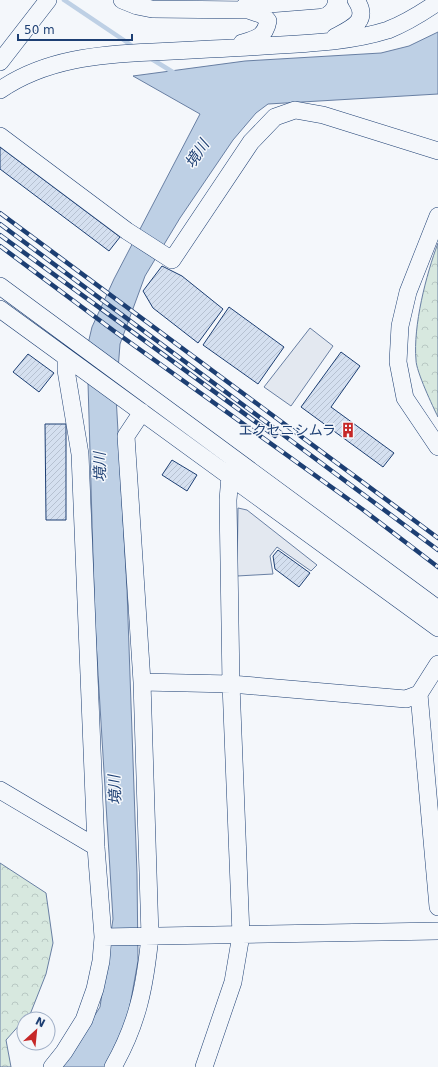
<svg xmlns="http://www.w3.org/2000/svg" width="438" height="1067" font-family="'DejaVu Sans','Noto Sans JP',sans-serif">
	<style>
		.park { fill: url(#park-crowns); stroke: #687fa3 }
		.parking { fill: #e3e8f0; stroke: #687fa3 }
		.water { fill: #bed0e5; stroke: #687fa3 }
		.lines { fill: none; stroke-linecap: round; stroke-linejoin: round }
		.stream { stroke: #bed0e5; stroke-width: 4.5 }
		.building { fill: url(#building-hatch); stroke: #1d3f73 }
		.minor-casing { stroke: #1d3f73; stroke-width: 18 }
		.minor { stroke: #f4f7fb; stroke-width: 17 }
		.rail-casing { stroke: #1d3f73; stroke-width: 4.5 }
		.rail { stroke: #f4f7fb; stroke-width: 3; stroke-dasharray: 9; stroke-linecap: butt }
		.labels { text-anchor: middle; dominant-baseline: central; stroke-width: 3; stroke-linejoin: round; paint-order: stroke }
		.poi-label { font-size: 14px; fill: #1d3f73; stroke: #f4f7fb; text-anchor: end }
		.water-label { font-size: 15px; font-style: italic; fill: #1d3f73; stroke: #f4f7fb }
	</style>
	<defs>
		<pattern id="park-crowns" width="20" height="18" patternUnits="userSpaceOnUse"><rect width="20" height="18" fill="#d7e8df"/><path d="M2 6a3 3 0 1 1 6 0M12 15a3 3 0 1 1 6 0" fill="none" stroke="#b8c8c3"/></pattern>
		<pattern id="building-hatch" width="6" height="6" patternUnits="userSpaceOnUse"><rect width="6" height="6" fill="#d5e0f0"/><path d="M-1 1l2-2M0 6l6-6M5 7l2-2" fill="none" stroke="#b6c1d1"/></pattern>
	</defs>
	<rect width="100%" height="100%" fill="#f4f7fb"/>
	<path class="park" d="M 438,243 L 438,417 C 433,407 416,371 416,360 C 413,326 426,275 438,243 Z
		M 0,863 L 46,893 L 53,943 L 46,974 L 31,1012 L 6,1040 L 11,1067 L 0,1067 Z"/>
	<path class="parking" d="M 310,328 L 333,346 L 291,406 L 264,387 Z
		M 238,508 L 247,510 L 317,565 L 311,571 L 277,547 L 270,556 L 273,574 L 237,576 Z"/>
	<path class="water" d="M 438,32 L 438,94 L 268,104 L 256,113 L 233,140 L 180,218 L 145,276 L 120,344 L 116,396 L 127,590 L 137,874 L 138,961 L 126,1027 L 105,1067 L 62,1067 L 100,1007 L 113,919 L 95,624 L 87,348 L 92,327 L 114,279 L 200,114 L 133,76 L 245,61 L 381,53 L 409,46 Z"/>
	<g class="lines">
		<path class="stream" d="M 64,0 L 134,47
			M 150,58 L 176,74"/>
	</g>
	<path class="building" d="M 0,147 L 120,237 L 109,251 L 0,169 Z
		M 162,266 L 182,276 L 223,309 L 198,343 L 153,308 L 143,291 Z
		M 229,307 L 284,347 L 258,384 L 203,345 Z
		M 341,352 L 360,366 L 331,407 L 394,453 L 383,467 L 301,407 Z
		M 28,354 L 54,373 L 39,392 L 13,372 Z
		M 45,424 L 66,424 L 66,520 L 46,520 Z
		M 172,460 L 197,475 L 187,491 L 162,475 Z
		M 278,550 L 310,573 L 299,587 L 275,569 L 273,556 Z"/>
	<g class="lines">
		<g class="minor-casing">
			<path id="minor" d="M 122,0 L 137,6 L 152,9 L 248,10 L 263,15 L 268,21 C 265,37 256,39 242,43
				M 245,6 L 319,0
				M 335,37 C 352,28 370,21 356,0
				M 0,62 L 48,0
				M 0,90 C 45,59 100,54 153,52 C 196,50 238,48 280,45 C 316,43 353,41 388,30 C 406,23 422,13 438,2
				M 0,136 L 127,231 L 172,260 L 251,142 L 275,117 L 295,110 L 323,115 L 438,151
				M 438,216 L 408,292 L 400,326 L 398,362 L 405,398 L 438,447
				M 0,286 L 438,609
				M 0,309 L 438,628
				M 142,682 L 231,684 L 406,699 L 419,694 L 438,664
				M 419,694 L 438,907
				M 0,790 L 96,847
				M 103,937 L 438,931
				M 52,1067 L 64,1052 L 84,1020 L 95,989 L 101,961 L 103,937 L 96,847 L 80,454 L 66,370 L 66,357
				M 113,1067 C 138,1023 145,986 150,936 L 142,682 L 126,436 L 142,412
				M 204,1067 L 233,982 L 241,935 L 231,684 L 228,500 L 230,476"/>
		</g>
		<use href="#minor" class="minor"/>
		<g class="rail-casing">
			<path id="rail" d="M 0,213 L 438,538
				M 0,224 L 438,550
				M 0,235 L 275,436
				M 0,246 L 114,331 L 362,509 L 438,567"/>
		</g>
		<use href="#rail" class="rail"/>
	</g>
	<defs>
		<g id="building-bare" transform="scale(1.2)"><path d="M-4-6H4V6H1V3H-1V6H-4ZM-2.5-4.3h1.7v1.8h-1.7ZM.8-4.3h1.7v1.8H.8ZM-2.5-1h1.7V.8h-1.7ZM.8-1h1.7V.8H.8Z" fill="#c62828" stroke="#f4f7fb" stroke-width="2.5" paint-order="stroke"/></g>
	</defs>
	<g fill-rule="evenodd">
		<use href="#building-bare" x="348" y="430"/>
	</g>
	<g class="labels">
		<g class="poi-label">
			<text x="336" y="430">エクセニシムラ</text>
		</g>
		<g class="water-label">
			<text transform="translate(197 154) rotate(-57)">境川</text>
			<text transform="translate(100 467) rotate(-91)">境川</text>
			<text transform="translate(115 790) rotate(-93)">境川</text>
		</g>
	</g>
	<g transform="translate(36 1031) rotate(27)"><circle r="19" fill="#f4f7fb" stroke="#9eadc5"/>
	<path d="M0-3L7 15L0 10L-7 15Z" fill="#c62828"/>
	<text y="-6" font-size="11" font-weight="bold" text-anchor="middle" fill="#1d3f73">N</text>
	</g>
	<path d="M18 34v6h114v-6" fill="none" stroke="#1d3f73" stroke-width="2"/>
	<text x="24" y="34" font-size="12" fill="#1d3f73" stroke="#f4f7fb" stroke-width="3" paint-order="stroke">50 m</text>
</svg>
